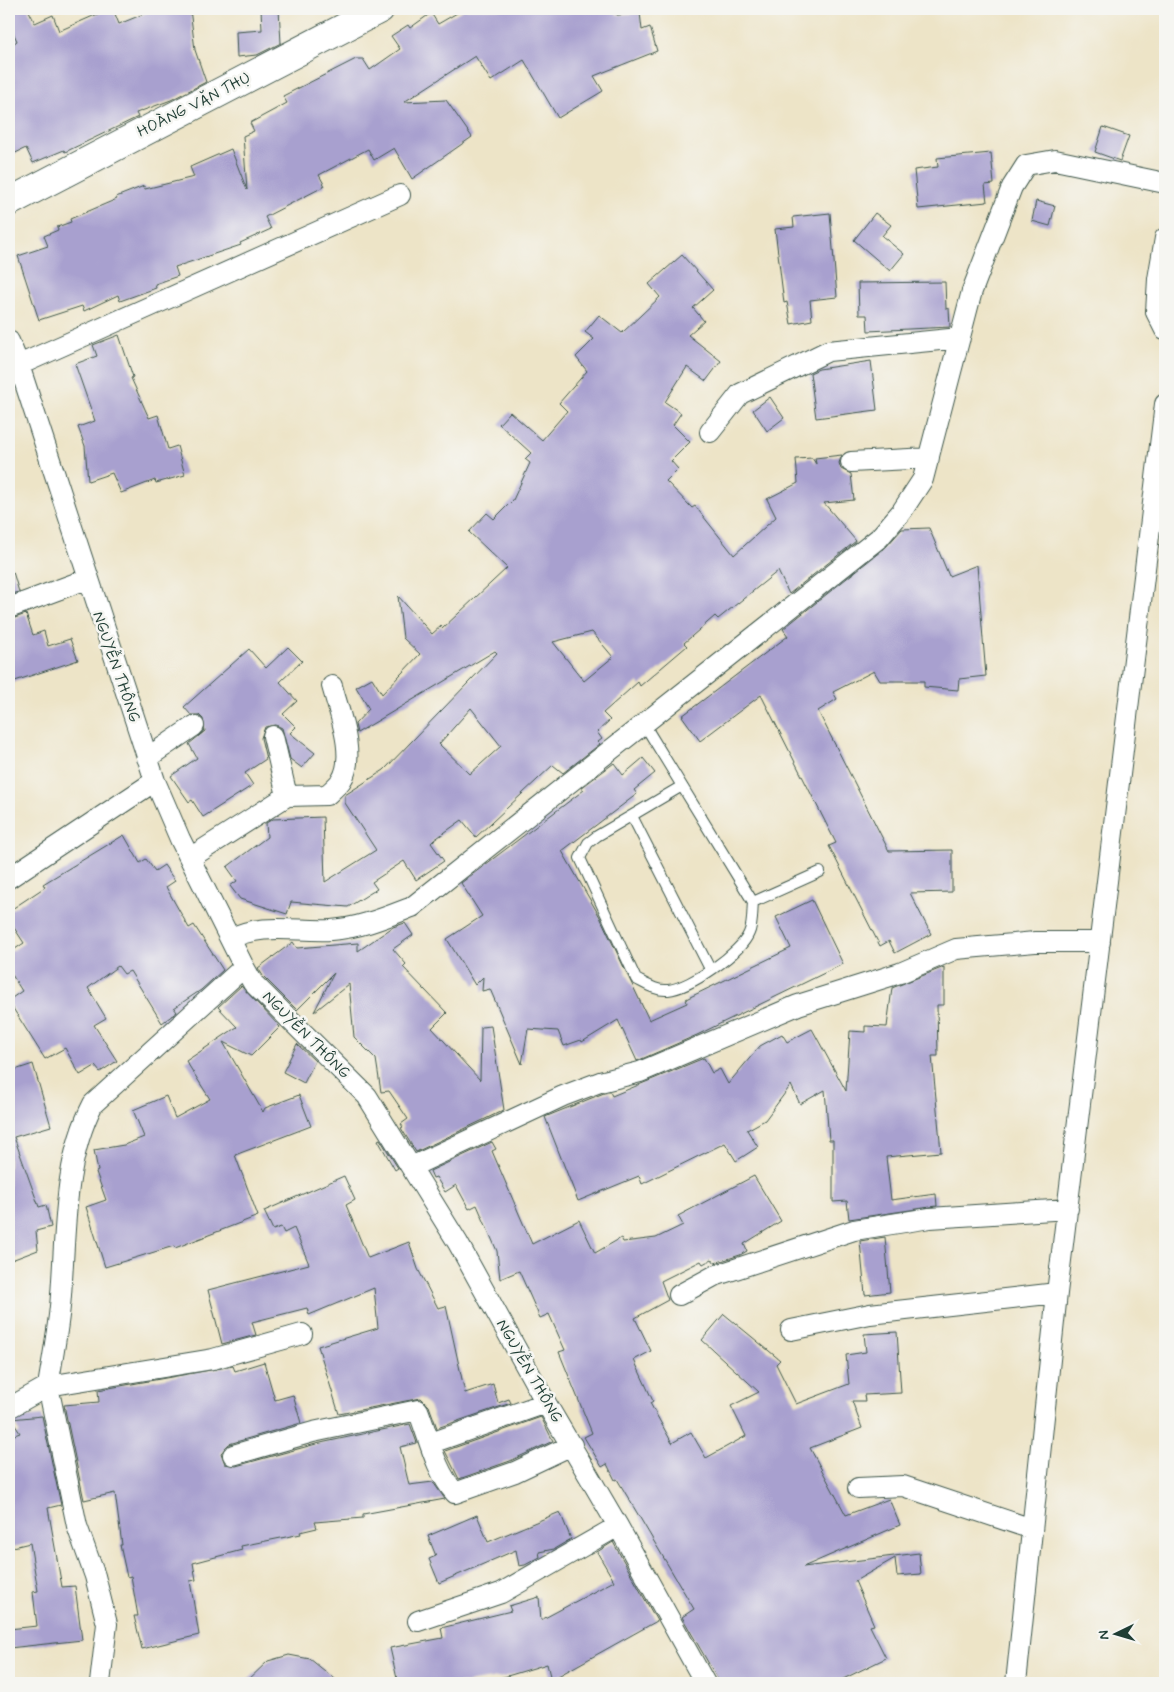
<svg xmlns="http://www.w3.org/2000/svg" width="1174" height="1692" font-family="Mynerve,sans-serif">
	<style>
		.building { fill: #a8a0cf; fill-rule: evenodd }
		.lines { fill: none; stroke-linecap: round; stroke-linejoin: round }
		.service-casing { stroke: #3e564a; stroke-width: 12 }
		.minor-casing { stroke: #3e564a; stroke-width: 22 }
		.secondary-casing { stroke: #3e564a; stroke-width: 30 }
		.service { stroke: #fff; stroke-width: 10 }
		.minor { stroke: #fff; stroke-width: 20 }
		.secondary { stroke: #fff; stroke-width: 28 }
		.labels { text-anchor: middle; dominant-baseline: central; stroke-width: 5; stroke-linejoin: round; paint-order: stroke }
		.street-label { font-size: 16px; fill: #1f3d34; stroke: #f6f6f2 }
	</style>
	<rect width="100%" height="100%" fill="#f6f6f2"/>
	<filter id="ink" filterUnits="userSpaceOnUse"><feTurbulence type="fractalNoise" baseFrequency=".02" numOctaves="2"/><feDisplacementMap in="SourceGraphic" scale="10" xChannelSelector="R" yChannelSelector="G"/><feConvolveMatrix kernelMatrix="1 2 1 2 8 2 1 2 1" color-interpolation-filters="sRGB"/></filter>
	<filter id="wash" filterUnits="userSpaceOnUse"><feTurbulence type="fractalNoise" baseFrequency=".0096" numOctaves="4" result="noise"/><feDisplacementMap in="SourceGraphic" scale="20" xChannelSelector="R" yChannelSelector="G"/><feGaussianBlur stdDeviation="1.12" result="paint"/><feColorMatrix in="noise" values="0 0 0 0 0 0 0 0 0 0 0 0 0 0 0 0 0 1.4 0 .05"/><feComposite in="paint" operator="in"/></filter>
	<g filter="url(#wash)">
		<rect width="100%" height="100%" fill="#ede4c7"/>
		<g id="blocks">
			<path class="building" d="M 9,9 L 28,9 L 35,23 L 53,15 L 59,31 L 109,9 L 113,9 L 119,24 L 156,9 L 190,9 L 195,50 L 206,82 L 171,100 L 136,113 L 138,117 L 65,152 L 64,150 L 33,163 L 26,148 L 9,156 L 9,47 L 17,41 L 9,23 Z
				M 261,9 L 279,9 L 281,43 L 257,55 L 237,57 L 236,32 L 262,30 Z
				M 464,9 L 614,9 L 617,15 L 640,13 L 642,30 L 650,27 L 657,51 L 594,76 L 603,91 L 558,118 L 524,60 L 491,81 L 475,56 L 404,102 L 446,100 L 472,137 L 412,179 L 394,148 L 374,160 L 368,149 L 319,175 L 325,186 L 265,217 L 271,229 L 240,243 L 241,245 L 175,267 L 178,276 L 155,284 L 156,288 L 120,301 L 118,295 L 84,311 L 82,306 L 39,320 L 18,256 L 48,246 L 44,236 L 58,230 L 57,227 L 71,222 L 70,219 L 117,199 L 116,197 L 144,186 L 145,189 L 194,177 L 190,167 L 231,149 L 247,190 L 243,136 L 254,131 L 250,123 L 287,103 L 283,96 L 356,59 L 363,59 L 370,70 L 400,49 L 391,36 L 408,25 L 410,28 L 431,13 L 438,24 Z
				M 1103,127 L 1129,136 L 1120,161 L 1095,152 Z
				M 991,153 L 994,184 L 985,185 L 987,202 L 918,209 L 914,170 L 938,167 L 937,158 Z
				M 1036,201 L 1055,206 L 1050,226 L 1032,221 Z
				M 830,213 L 837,297 L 810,300 L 812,320 L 791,324 L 787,302 L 784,303 L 775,229 L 794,227 L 793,217 Z
				M 875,213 L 891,225 L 882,236 L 904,254 L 890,271 L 854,240 Z
				M 682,255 L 713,290 L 693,308 L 704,321 L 688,335 L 721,361 L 706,381 L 687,367 L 665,402 L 681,413 L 673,425 L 690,442 L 671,461 L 678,469 L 666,481 L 692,508 L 695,506 L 734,555 L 776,517 L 767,499 L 798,483 L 796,459 L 812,458 L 816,464 L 815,458 L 842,455 L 839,463 L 841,469 L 851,474 L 854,500 L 824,503 L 856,541 L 789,594 L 778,571 L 718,619 L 715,616 L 684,643 L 687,646 L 640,686 L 638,682 L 603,713 L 610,720 L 597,732 L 602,739 L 598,742 L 600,744 L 563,773 L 553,765 L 476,837 L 462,820 L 434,840 L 431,843 L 444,861 L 416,880 L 404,861 L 372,882 L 377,889 L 348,907 L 291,902 L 287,914 L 240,899 L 230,886 L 237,881 L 227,867 L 267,837 L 266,823 L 273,819 L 323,817 L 325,882 L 376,850 L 345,803 L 345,795 L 384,770 L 497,653 L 495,651 L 357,733 L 355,724 L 369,709 L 356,687 L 372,678 L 382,694 L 420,654 L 403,638 L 398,596 L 432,634 L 441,626 L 443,628 L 507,568 L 469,532 L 487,513 L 494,519 L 513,500 L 530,463 L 525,459 L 531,453 L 499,424 L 510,412 L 542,440 L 567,411 L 559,403 L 587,371 L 576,357 L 594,339 L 585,332 L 599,315 L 622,333 L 660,297 L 649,284 ZM 592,632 L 613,657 L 584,681 L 553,642 ZM 471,708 L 501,746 L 470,774 L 439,744 Z
				M 945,282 L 946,309 L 949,308 L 950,327 L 868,331 L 867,315 L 859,315 L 858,283 Z
				M 119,335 L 133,377 L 131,378 L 149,418 L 158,415 L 168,449 L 177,446 L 185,475 L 156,483 L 155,480 L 121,493 L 112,473 L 88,481 L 85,446 L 78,427 L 95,421 L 75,364 L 97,356 L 93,345 Z
				M 871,361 L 877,410 L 816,418 L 810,373 L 819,369 Z
				M 770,397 L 784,418 L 767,431 L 753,410 Z
				M 929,528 L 949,576 L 977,565 L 986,676 L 959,679 L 958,690 L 924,687 L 924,681 L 880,681 L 874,671 L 833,692 L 837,699 L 818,711 L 889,851 L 952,850 L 952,892 L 910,893 L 931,934 L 895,953 L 889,941 L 880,946 L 829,846 L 836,843 L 761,695 L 700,741 L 682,716 L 788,636 L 783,629 L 886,547 L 902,529 Z
				M 9,572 L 13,572 L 19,592 L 9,595 Z
				M 26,614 L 33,635 L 44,631 L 48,646 L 70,639 L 78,660 L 9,683 L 9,620 Z
				M 288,647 L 302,661 L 280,682 L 297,701 L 283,714 L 296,727 L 290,733 L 315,753 L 302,768 L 290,759 L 282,728 L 276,725 L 265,727 L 261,738 L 266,759 L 245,773 L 253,785 L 203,817 L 192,800 L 189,802 L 171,776 L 197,758 L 189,744 L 205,731 L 203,719 L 199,715 L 191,715 L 184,707 L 249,649 L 266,668 Z
				M 643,758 L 655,773 L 634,790 L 637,794 L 562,851 L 600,917 L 649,1020 L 687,1003 L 686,999 L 791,948 L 776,917 L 812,900 L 843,964 L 697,1035 L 637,1061 L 618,1020 L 582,1042 L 581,1040 L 564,1046 L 558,1031 L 528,1029 L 522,1064 L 490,989 L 482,991 L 483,977 L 475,985 L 447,939 L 482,916 L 461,883 L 584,790 L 581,788 L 614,763 L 623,775 Z
				M 124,835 L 140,863 L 146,859 L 155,871 L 164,865 L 175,881 L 166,887 L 189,928 L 194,925 L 223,970 L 201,990 L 174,1008 L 177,1012 L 162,1023 L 130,971 L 124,974 L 118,966 L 88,988 L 106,1018 L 94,1025 L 117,1061 L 100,1072 L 95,1066 L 80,1075 L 65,1048 L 45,1059 L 9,1002 L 9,1000 L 22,991 L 9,970 L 9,953 L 24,943 L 9,920 L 9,911 L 45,887 L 43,884 Z
				M 405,923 L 413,935 L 393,949 L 406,964 L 403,967 L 447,1013 L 432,1028 L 480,1080 L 481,1027 L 491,1026 L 504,1110 L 416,1152 L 401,1128 L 403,1127 L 401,1124 L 408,1119 L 389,1091 L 381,1092 L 376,1059 L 354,1037 L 349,984 L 314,1012 L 334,973 L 297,1010 L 263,976 L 258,968 L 293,942 L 297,948 L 358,943 L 358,951 L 393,927 Z
				M 944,967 L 944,1005 L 937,1005 L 938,1056 L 932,1056 L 941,1152 L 886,1157 L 891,1200 L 936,1194 L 937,1206 L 849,1219 L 847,1201 L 833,1202 L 833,1140 L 829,1140 L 825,1090 L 800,1104 L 791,1085 L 765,1120 L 747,1130 L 758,1147 L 736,1161 L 725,1143 L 642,1184 L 639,1176 L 578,1201 L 545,1117 L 604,1093 L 610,1092 L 612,1096 L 704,1058 L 712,1073 L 720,1069 L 728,1084 L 760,1046 L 782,1034 L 787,1042 L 812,1029 L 846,1091 L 850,1031 L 865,1032 L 865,1026 L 887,1027 L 892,988 Z
				M 241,986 L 280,1027 L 251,1056 L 223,1042 L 263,1112 L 265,1108 L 299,1095 L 311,1126 L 235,1155 L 258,1216 L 175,1248 L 174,1246 L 105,1267 L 86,1207 L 106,1200 L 96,1172 L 98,1171 L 94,1150 L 124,1145 L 144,1137 L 133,1110 L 166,1096 L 175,1118 L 210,1099 L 186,1061 L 237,1027 L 218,1007 Z
				M 297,1044 L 315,1061 L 304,1083 L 283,1072 Z
				M 33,1064 L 51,1126 L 14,1137 L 39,1207 L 46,1205 L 51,1227 L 36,1231 L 38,1250 L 9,1261 L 9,1072 Z
				M 380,1139 L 398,1168 L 395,1170 L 378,1140 Z
				M 492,1142 L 496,1149 L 492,1151 L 532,1244 L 579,1220 L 595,1253 L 621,1238 L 623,1242 L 656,1238 L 683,1225 L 678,1216 L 754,1176 L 781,1221 L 744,1244 L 747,1251 L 740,1255 L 715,1263 L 712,1259 L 703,1264 L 701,1261 L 661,1281 L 668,1300 L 635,1318 L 651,1351 L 634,1360 L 653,1401 L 650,1403 L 672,1443 L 691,1432 L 706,1458 L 746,1436 L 731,1406 L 759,1392 L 702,1340 L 724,1314 L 780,1360 L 776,1364 L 796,1404 L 849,1384 L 846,1355 L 866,1352 L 864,1334 L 897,1332 L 901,1393 L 864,1395 L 865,1401 L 852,1401 L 862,1428 L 810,1448 L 846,1515 L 889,1499 L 900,1525 L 803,1567 L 919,1553 L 921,1574 L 897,1576 L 895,1558 L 855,1581 L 874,1625 L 870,1626 L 886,1658 L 835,1683 L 720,1683 L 682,1617 L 694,1609 L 617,1479 L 615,1480 L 607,1464 L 602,1467 L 584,1437 L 592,1433 L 559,1352 L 565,1350 L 549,1314 L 540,1318 L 519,1271 L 500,1279 L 497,1251 L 477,1205 L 469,1209 L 456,1185 L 445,1192 L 436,1177 L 433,1178 L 430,1171 Z
				M 344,1176 L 355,1200 L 346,1205 L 368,1258 L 409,1242 L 418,1269 L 438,1308 L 446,1306 L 465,1393 L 493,1384 L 498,1403 L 509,1399 L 511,1403 L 437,1428 L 429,1406 L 421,1398 L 339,1414 L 318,1346 L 378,1328 L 374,1288 L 309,1315 L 307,1308 L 252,1322 L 256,1335 L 222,1344 L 208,1290 L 309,1264 L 294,1228 L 284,1233 L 281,1227 L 273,1230 L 264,1211 Z
				M 885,1237 L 890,1292 L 865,1295 L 860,1241 Z
				M 264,1362 L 275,1400 L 293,1395 L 301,1423 L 229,1444 L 221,1453 L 225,1464 L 236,1466 L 316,1444 L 410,1424 L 417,1443 L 400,1447 L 409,1485 L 433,1482 L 445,1499 L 363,1514 L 363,1518 L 315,1522 L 317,1528 L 300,1532 L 301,1534 L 241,1546 L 242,1550 L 193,1563 L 196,1580 L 190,1581 L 199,1635 L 142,1649 L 134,1616 L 138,1616 L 131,1576 L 127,1577 L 120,1545 L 122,1545 L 115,1493 L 84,1500 L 64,1405 L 99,1402 L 98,1390 L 233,1366 L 235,1371 Z
				M 42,1416 L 61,1505 L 48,1508 L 62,1587 L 75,1586 L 82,1640 L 9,1648 L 9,1629 L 37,1626 L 33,1592 L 38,1591 L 30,1543 L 9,1548 L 9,1437 L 20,1433 L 11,1419 Z
				M 541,1417 L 553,1441 L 510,1461 L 459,1479 L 445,1451 Z
				M 560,1512 L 571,1539 L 554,1549 L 539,1552 L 540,1557 L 525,1565 L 519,1566 L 516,1550 L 439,1583 L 429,1559 L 436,1556 L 428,1536 L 477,1515 L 488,1542 Z
				M 613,1542 L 657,1621 L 551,1680 L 547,1664 L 504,1677 L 467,1683 L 398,1683 L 390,1648 L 443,1638 L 441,1628 L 511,1611 L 509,1606 L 539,1597 L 541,1620 L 614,1581 L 597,1552 Z
				M 289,1655 L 310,1659 L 340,1683 L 245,1683 L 268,1661 Z"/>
		</g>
	</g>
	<g filter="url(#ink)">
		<use href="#blocks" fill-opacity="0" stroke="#3e564a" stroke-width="1"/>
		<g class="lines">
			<g class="service-casing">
				<path id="service" d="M 644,724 L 753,902
					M 682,786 L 597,836 L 588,843 L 580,858 L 636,979 C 646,984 656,991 668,990 C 690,988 741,953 749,933 C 753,925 752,911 753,902 L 820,872
					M 632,816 L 710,969"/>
			</g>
			<g class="minor-casing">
				<path id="minor" d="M 1165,238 L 1158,279 L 1156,312 L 1165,330
					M 9,341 L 19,365 L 155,781 L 180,839 L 244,967 L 253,983 L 367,1096 L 458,1243 L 546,1403 L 618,1526 L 705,1683
					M 19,365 L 400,195
					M 710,432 L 740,394 L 828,351 L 960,338
					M 851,462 L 929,458
					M 9,608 L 87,579
					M 273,736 L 287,796
					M 147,758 L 194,726
					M 190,858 L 287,796 L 327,795 C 331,791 337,786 341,781 C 357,757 339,712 332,686
					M 9,878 L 155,781
					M 230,939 C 260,922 299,932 331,930 C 360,928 386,917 412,907 L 879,538 L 902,511 L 923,479 L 972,291 L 1012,187 L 1026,165 L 1055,160 L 1165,183
					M 411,1167 L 563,1096 L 600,1082 L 640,1072 L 798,1005 L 900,973 L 956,949 L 1035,942 L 1100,942
					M 679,1295 L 714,1276 L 854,1230 L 930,1218 L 1068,1209
					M 791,1330 L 870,1314 L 1057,1293
					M 9,1408 L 48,1386 C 53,1356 59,1325 61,1295 C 66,1231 63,1162 93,1104 L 244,967
					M 431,1443 L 546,1403
					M 233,1455 L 313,1432 L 418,1410 C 429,1438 435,1470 455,1493 L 515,1472 L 572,1445
					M 858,1488 L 903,1486 L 1032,1529
					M 418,1621 L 501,1593 L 618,1526
					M 100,1683 L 107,1624 L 95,1576 L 77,1526 L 48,1386 L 213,1359 L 302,1334
					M 1016,1683 L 1057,1293 L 1165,404"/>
			</g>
			<g class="secondary-casing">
				<path id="secondary" d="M 9,202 L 380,9"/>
			</g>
			<use href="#service" class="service"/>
			<use href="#minor" class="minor"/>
			<use href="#secondary" class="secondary"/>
		</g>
	</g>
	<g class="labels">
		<g class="street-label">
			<text transform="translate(194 105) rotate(-27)">HOÀNG VĂN THỤ</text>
			<text transform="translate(116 667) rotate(71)">NGUYỄN THÔNG</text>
			<text transform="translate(306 1035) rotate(45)">NGUYỄN THÔNG</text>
			<text transform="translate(529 1371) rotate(60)">NGUYỄN THÔNG</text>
		</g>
	</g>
	<rect width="1174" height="1692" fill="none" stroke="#f6f6f2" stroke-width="30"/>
	<g transform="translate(1116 1634) rotate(265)" stroke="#f6f6f2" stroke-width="4" paint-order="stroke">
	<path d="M0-4L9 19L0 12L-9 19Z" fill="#1f3d34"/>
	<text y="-8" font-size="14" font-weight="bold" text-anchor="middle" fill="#1f3d34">N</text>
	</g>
</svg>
